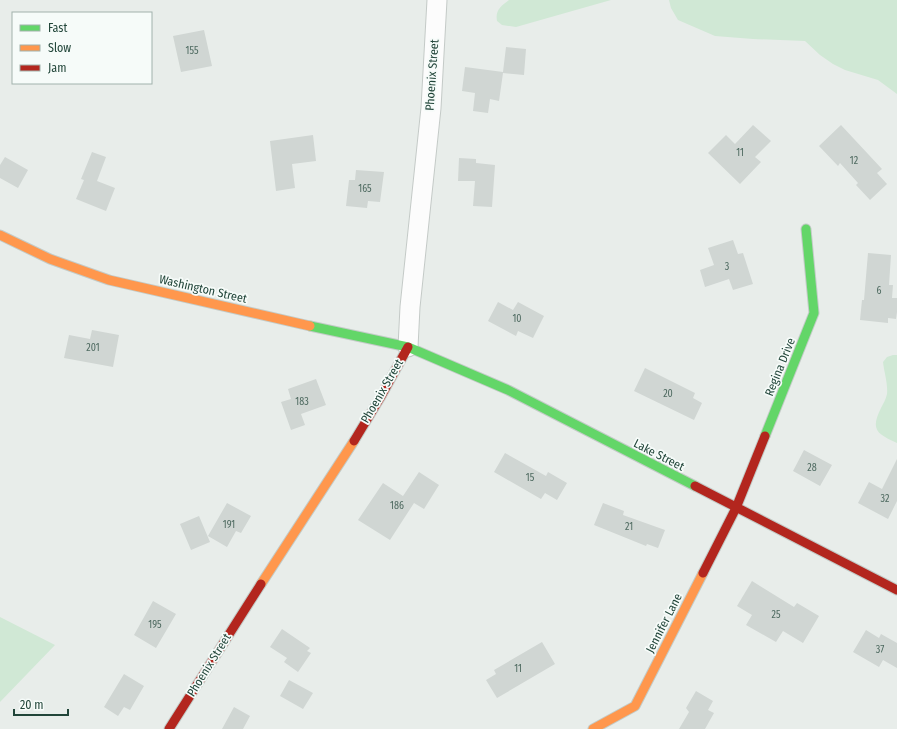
<svg xmlns="http://www.w3.org/2000/svg" width="897" height="729" font-family="'Fira Sans Condensed',sans-serif">
	<style>
		.green { fill: #d0e8d5 }
		.building { fill: #d0d6d3 }
		.lines { fill: none; stroke-linecap: round; stroke-linejoin: round }
		.street-casing { stroke: #c4cac7; stroke-width: 21 }
		.fast-casing { stroke: #c3cbc7; stroke-width: 11 }
		.slow-casing { stroke: #c3cbc7; stroke-width: 11 }
		.jam-casing { stroke: #c3cbc7; stroke-width: 11 }
		.street { stroke: #fcfcfc; stroke-width: 19 }
		.fast { stroke: #63d668; stroke-width: 9 }
		.slow { stroke: #ff974d; stroke-width: 9 }
		.jam { stroke: #b3261e; stroke-width: 9 }
		.labels { text-anchor: middle; dominant-baseline: central; stroke-width: 3.5; stroke-linejoin: round; paint-order: stroke }
		.number-label { font-size: 10px; fill: #4e6a60 }
		.street-label { font-size: 12px; fill: #214539; stroke: #f6fbf9 }
	</style>
	<rect width="100%" height="100%" fill="#e8edea"/>
	<path class="green" d="M 509,0 L 611,0 L 516,27 L 502,25 L 497,21 C 495,10 501,6 509,0 Z
		M 669,0 L 897,0 L 897,94 L 878,80 L 845,70 L 833,64 L 820,55 L 805,41 L 753,39 L 715,36 L 678,20 L 671,8 Z
		M 893,355 L 897,355 L 897,443 C 877,434 870,430 881,408 C 883,404 886,399 887,394 C 888,383 884,372 883,362 L 887,357 Z
		M 0,617 L 55,645 L 0,702 Z"/>
	<path class="building" d="M 204,30 L 212,66 L 181,72 L 173,36 Z
		M 506,47 L 526,49 L 524,75 L 503,73 L 499,101 L 490,99 L 488,113 L 473,111 L 475,93 L 462,91 L 465,67 L 503,72 Z
		M 753,125 L 771,141 L 755,157 L 761,162 L 740,184 L 708,153 L 726,135 L 735,144 Z
		M 841,125 L 882,169 L 877,173 L 887,184 L 870,200 L 856,185 L 858,183 L 840,163 L 838,166 L 819,146 Z
		M 313,135 L 316,161 L 292,164 L 295,188 L 276,191 L 270,141 Z
		M 92,152 L 106,157 L 97,181 L 115,188 L 106,211 L 76,199 L 84,180 L 81,179 Z
		M 5,157 L 28,170 L 18,188 L 0,178 L 0,165 Z
		M 459,158 L 476,159 L 476,163 L 495,165 L 492,207 L 473,206 L 475,181 L 458,181 Z
		M 356,170 L 384,172 L 380,202 L 368,201 L 367,208 L 346,206 L 349,180 L 355,180 Z
		M 733,240 L 738,254 L 743,253 L 753,284 L 733,290 L 729,279 L 705,287 L 700,270 L 714,265 L 708,248 Z
		M 868,253 L 891,255 L 889,285 L 893,285 L 892,298 L 897,298 L 897,312 L 896,319 L 888,318 L 888,323 L 860,320 L 862,300 L 864,300 Z
		M 498,302 L 513,310 L 518,302 L 544,316 L 533,338 L 518,331 L 516,336 L 488,321 Z
		M 92,330 L 119,335 L 113,367 L 64,358 L 69,335 L 90,339 Z
		M 645,368 L 695,393 L 693,398 L 702,403 L 694,420 L 634,391 Z
		M 316,379 L 326,405 L 301,414 L 305,425 L 291,430 L 281,402 L 291,399 L 288,389 Z
		M 804,450 L 832,465 L 820,486 L 793,471 Z
		M 505,453 L 546,476 L 548,472 L 567,483 L 557,500 L 545,493 L 541,499 L 494,472 Z
		M 897,459 L 897,501 L 888,519 L 858,503 L 869,482 L 882,489 Z
		M 419,472 L 439,485 L 424,509 L 414,503 L 390,540 L 358,520 L 383,483 L 403,496 Z
		M 227,503 L 251,516 L 241,533 L 236,531 L 227,547 L 208,536 Z
		M 603,503 L 624,511 L 623,515 L 665,530 L 658,548 L 647,544 L 646,546 L 594,525 Z
		M 199,516 L 210,542 L 191,550 L 180,524 Z
		M 752,581 L 794,607 L 797,603 L 819,616 L 803,643 L 783,631 L 776,642 L 746,625 L 752,615 L 737,606 Z
		M 153,601 L 176,614 L 156,648 L 134,635 Z
		M 282,629 L 310,648 L 307,651 L 311,653 L 298,672 L 284,662 L 287,658 L 270,647 Z
		M 866,630 L 879,638 L 881,634 L 897,643 L 897,668 L 883,660 L 879,667 L 853,652 Z
		M 542,642 L 555,664 L 497,698 L 486,680 L 496,674 L 494,670 Z
		M 124,674 L 144,686 L 130,710 L 124,707 L 118,716 L 104,707 Z
		M 289,680 L 313,693 L 303,709 L 280,696 Z
		M 696,691 L 713,701 L 708,710 L 714,713 L 705,729 L 679,729 L 689,712 L 686,708 Z
		M 234,707 L 250,716 L 243,729 L 222,729 Z"/>
	<g class="lines">
		<g class="street-casing">
			<path id="street" d="M 408,347 L 410,307 L 431,108 L 437,0"/>
		</g>
		<g class="fast-casing">
			<path id="fast" d="M 310,326 L 408,347 L 508,390 L 695,486
				M 765,436 L 814,313 L 806,229"/>
		</g>
		<g class="slow-casing">
			<path id="slow" d="M 0,235 L 50,259 L 109,280 L 310,326
				M 261,584 L 354,441
				M 593,729 L 635,706 L 703,573"/>
		</g>
		<g class="jam-casing">
			<path id="jam" d="M 354,441 L 380,398 L 408,347
				M 695,486 L 897,590
				M 703,573 L 736,508 L 765,436
				M 169,729 L 261,584"/>
		</g>
		<use href="#street" class="street"/>
		<use href="#fast" class="fast"/>
		<use href="#slow" class="slow"/>
		<use href="#jam" class="jam"/>
	</g>
	<g class="labels">
		<g class="number-label">
			<text x="192" y="51">155</text>
			<text x="740" y="153">11</text>
			<text x="854" y="161">12</text>
			<text x="365" y="189">165</text>
			<text x="727" y="267">3</text>
			<text x="879" y="291">6</text>
			<text x="517" y="319">10</text>
			<text x="93" y="348">201</text>
			<text x="668" y="394">20</text>
			<text x="302" y="402">183</text>
			<text x="812" y="468">28</text>
			<text x="530" y="478">15</text>
			<text x="885" y="499">32</text>
			<text x="397" y="506">186</text>
			<text x="229" y="525">191</text>
			<text x="629" y="527">21</text>
			<text x="776" y="615">25</text>
			<text x="155" y="625">195</text>
			<text x="880" y="650">37</text>
			<text x="518" y="669">11</text>
		</g>
		<g class="street-label">
			<text transform="translate(432 75) rotate(-86)">Phoenix Street</text>
			<text transform="translate(203 289) rotate(13)">Washington Street</text>
			<text transform="translate(780 367) rotate(-68)">Regina Drive</text>
			<text transform="translate(382 391) rotate(-60)">Phoenix Street</text>
			<text transform="translate(659 455) rotate(27)">Lake Street</text>
			<text transform="translate(664 623) rotate(-63)">Jennifer Lane</text>
			<text transform="translate(209 665) rotate(-58)">Phoenix Street</text>
		</g>
	</g>
	<rect x="12" y="12" width="140" height="72" fill="#f6fbf9" stroke="#a1b2ac"/>
	<rect x="20" y="25" width="20" height="6" fill="#63d668" stroke="#a1b2ac"/>
	<text x="48" y="32" font-size="12" fill="#214539">Fast</text>
	<rect x="20" y="45" width="20" height="6" fill="#ff974d" stroke="#a1b2ac"/>
	<text x="48" y="52" font-size="12" fill="#214539">Slow</text>
	<rect x="20" y="65" width="20" height="6" fill="#b3261e" stroke="#a1b2ac"/>
	<text x="48" y="72" font-size="12" fill="#214539">Jam</text>
	<path d="M14 709v6h54v-6" fill="none" stroke="#214539" stroke-width="2"/>
	<text x="20" y="709" font-size="12" fill="#214539" stroke="#f6fbf9" stroke-width="3" paint-order="stroke">20 m</text>
</svg>
